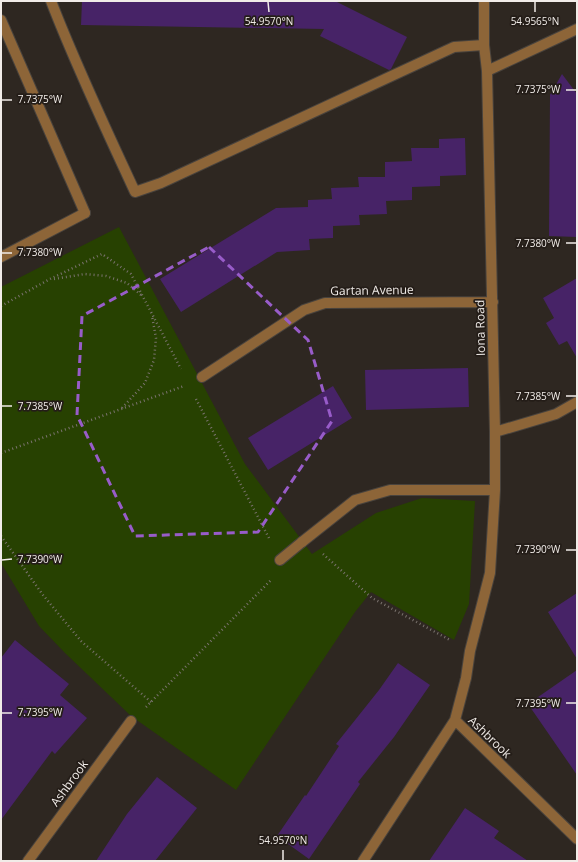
<svg xmlns="http://www.w3.org/2000/svg" width="578" height="862" font-family="'Open Sans',sans-serif">
	<style>
		.green { fill: #274101 }
		.building { fill: #472367 }
		.lines { fill: none; stroke-linecap: round; stroke-linejoin: round }
		.lane-casing { stroke: #49433d; stroke-width: 12 }
		.street-casing { stroke: #49433d; stroke-width: 12 }
		.path { stroke: #7a736e; stroke-width: 2.5; stroke-dasharray: 1 3; stroke-linecap: butt }
		.lane { stroke: #8d6538; stroke-width: 10 }
		.street { stroke: #8d6538; stroke-width: 10 }
		.marked { fill: none; stroke: #985cc9; stroke-width: 3; stroke-dasharray: 8 5; stroke-linejoin: round }
		.ticks { fill: none; stroke: #f1ece8; stroke-width: 1.5 }
		.labels { text-anchor: middle; dominant-baseline: central; stroke-width: 3.5; stroke-linejoin: round; paint-order: stroke }
		.street-label { font-size: 12px; fill: #f1ece8; stroke: #241d18 }
		.ticks-label { font-size: 10px; text-anchor: middle; fill: #f1ece8; stroke: #241d18; stroke-width: 3.5; stroke-linejoin: round; paint-order: stroke }
	</style>
	<rect width="100%" height="100%" fill="#2e2721"/>
	<path class="green" d="M 119,227 L 245,464 L 312,554 L 376,513 L 422,498 L 475,501 L 469,604 L 454,640 L 371,592 L 355,612 L 236,790 L 131,716 L 65,653 L 39,626 L 1,563 L 1,287 Z"/>
	<path class="building" d="M 82,1 L 335,1 L 407,37 L 391,69 L 389,70 L 320,36 L 324,29 L 81,25 Z
		M 562,74 L 577,94 L 577,237 L 549,236 L 550,95 Z
		M 465,138 L 466,175 L 440,176 L 440,186 L 412,187 L 412,200 L 386,201 L 387,214 L 359,215 L 360,225 L 333,226 L 333,238 L 309,239 L 310,250 L 277,252 L 181,312 L 160,279 L 276,208 L 308,207 L 308,200 L 332,199 L 331,188 L 359,187 L 358,177 L 385,177 L 385,162 L 412,161 L 411,148 L 439,148 L 439,139 Z
		M 577,278 L 577,358 L 567,341 L 559,345 L 546,323 L 554,318 L 543,298 Z
		M 468,368 L 469,407 L 366,410 L 365,370 Z
		M 333,386 L 352,418 L 268,470 L 248,438 Z
		M 577,593 L 577,659 L 548,612 Z
		M 15,640 L 69,684 L 60,695 L 87,718 L 55,754 L 52,751 L 1,820 L 1,658 Z
		M 398,663 L 430,685 L 394,737 L 358,782 L 360,784 L 309,859 L 277,836 L 305,795 L 306,796 L 339,746 L 336,744 L 379,690 Z
		M 577,670 L 577,775 L 528,704 Z
		M 157,777 L 197,808 L 155,861 L 96,861 L 127,814 Z
		M 465,808 L 499,831 L 494,838 L 528,861 L 429,861 Z"/>
	<g class="lines">
		<g class="lane-casing">
			<path id="lane" d="M 51,1 C 76,66 106,129 135,192 L 161,183 L 454,47 L 484,45
				M 1,20 L 85,213
				M 280,560 L 302,542"/>
		</g>
		<g class="street-casing">
			<path id="street" d="M 487,71 L 577,29
				M 1,257 L 85,213
				M 202,377 L 304,310 L 325,303 L 493,302
				M 495,432 L 556,414 L 577,402
				M 302,542 L 355,500 L 390,490 L 495,490
				M 455,720 L 466,678 L 470,651 L 490,573 L 495,490 L 495,432 L 487,71 L 484,45 L 484,1
				M 28,861 L 131,721
				M 363,861 L 455,720 L 577,839"/>
		</g>
		<path class="path" d="M 54,279 L 85,274 L 106,276 L 127,283 L 141,295
			M 1,306 L 50,279 L 102,254 L 131,274 L 181,369
			M 196,399 L 270,540
			M 122,408 L 145,383 L 154,360 L 156,338 L 152,316
			M 1,453 L 184,386
			M 1,536 L 43,595 L 81,641 L 151,702
			M 323,554 L 372,598 L 450,640
			M 146,707 L 272,579"/>
		<use href="#lane" class="lane"/>
		<use href="#street" class="street"/>
	</g>
	<path class="marked" d="M 209,247 L 308,340 L 332,421 L 258,532 L 135,536 L 77,415 L 82,316 Z"/>
	<path class="ticks" d="M 268,2 L 269,12M 535,2 L 535,12M 566,90 L 576,90M 2,100 L 12,100M 566,243 L 576,243M 2,253 L 12,253M 566,396 L 576,396M 2,406 L 12,406M 566,550 L 576,550M 2,560 L 12,559M 566,703 L 576,703M 2,713 L 12,713M 283,850 L 283,860"/>
	<g class="labels">
		<g class="street-label">
			<text transform="translate(372 290) rotate(-1)">Gartan Avenue</text>
			<text transform="translate(480 328) rotate(-91)">Iona Road</text>
			<text transform="translate(490 737) rotate(44)">Ashbrook</text>
			<text transform="translate(69 783) rotate(-54)">Ashbrook</text>
		</g>
	</g>
	<g class="ticks-label">
		<text x="269" y="25">54.9570°N</text>
		<text x="535" y="25">54.9565°N</text>
		<text x="538" y="93">7.7375°W</text>
		<text x="40" y="103">7.7375°W</text>
		<text x="538" y="247">7.7380°W</text>
		<text x="40" y="256">7.7380°W</text>
		<text x="538" y="400">7.7385°W</text>
		<text x="40" y="410">7.7385°W</text>
		<text x="538" y="553">7.7390°W</text>
		<text x="40" y="563">7.7390°W</text>
		<text x="538" y="707">7.7395°W</text>
		<text x="40" y="716">7.7395°W</text>
		<text x="283" y="844">54.9570°N</text>
	</g>
	<rect width="578" height="862" fill="none" stroke="#f1ece8" stroke-width="4"/>
</svg>
